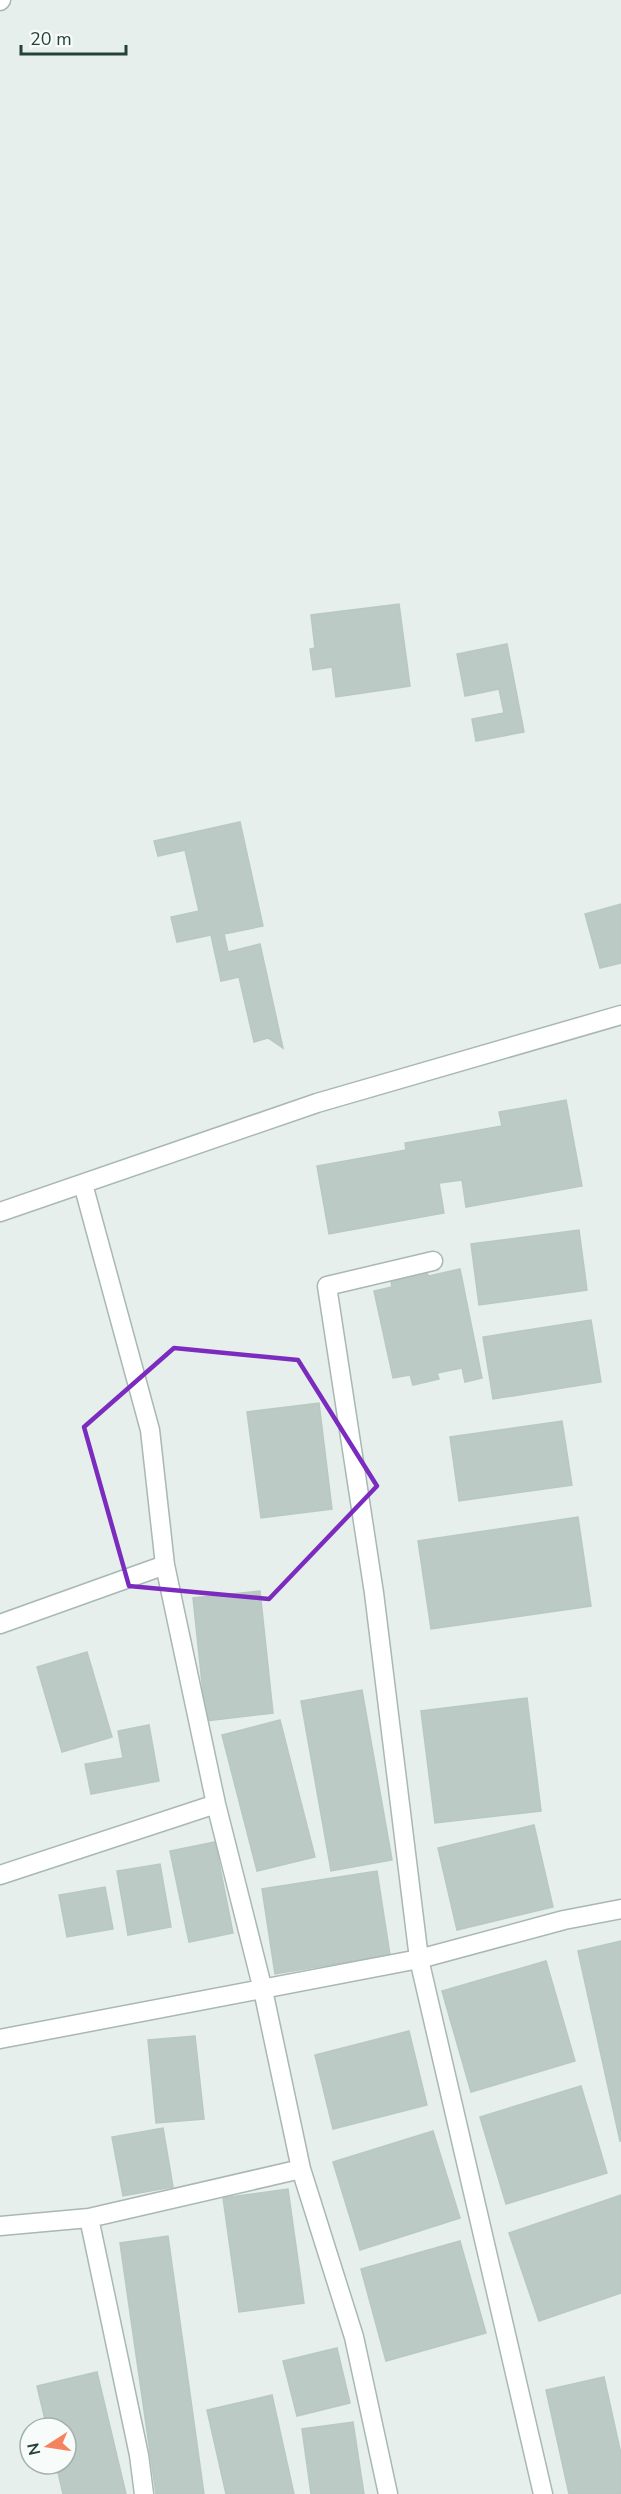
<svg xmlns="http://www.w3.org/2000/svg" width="621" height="2494" font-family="'Nunito Sans',sans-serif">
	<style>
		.building { fill: #bbcac4; stroke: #b8c9c2; stroke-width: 1.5 }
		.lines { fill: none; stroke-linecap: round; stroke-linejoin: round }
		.street-casing { stroke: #a8b8b2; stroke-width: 21 }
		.street { stroke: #fff; stroke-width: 18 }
		.marked { fill: none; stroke: #7b2cbf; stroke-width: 4.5; stroke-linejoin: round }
	</style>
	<rect width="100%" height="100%" fill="#e6efeb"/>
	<path class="building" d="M 399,604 L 410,686 L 336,697 L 332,667 L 313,670 L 310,649 L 315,648 L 311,615 Z
		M 507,644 L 524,732 L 476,741 L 472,719 L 504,713 L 499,689 L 465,696 L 457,654 Z
		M 240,822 L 263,926 L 224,934 L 228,952 L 260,944 L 283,1048 L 268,1038 L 254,1042 L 239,977 L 221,981 L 211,935 L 177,942 L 171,917 L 199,911 L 185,850 L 158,856 L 154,841 Z
		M 621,904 L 621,963 L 600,968 L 585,914 Z
		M 566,1100 L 582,1186 L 466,1207 L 462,1180 L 439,1183 L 444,1213 L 329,1234 L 317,1166 L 406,1150 L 405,1143 L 502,1126 L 499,1112 Z
		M 579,1230 L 587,1290 L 479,1305 L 471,1244 Z
		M 423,1269 L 429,1276 L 460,1269 L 482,1378 L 465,1382 L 462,1368 L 437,1373 L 439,1379 L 413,1385 L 410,1375 L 393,1378 L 374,1291 L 392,1287 L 390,1276 Z
		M 591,1320 L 601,1382 L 493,1399 L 483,1337 Z
		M 319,1403 L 332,1509 L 261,1518 L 247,1412 Z
		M 562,1421 L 572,1485 L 459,1501 L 450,1437 Z
		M 578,1517 L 591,1606 L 431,1629 L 418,1541 Z
		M 260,1591 L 273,1713 L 206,1721 L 193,1598 Z
		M 87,1652 L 112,1737 L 62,1752 L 37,1667 Z
		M 362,1690 L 392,1860 L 331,1871 L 301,1701 Z
		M 527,1698 L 541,1811 L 435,1823 L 421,1711 Z
		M 280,1720 L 315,1857 L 257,1871 L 222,1735 Z
		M 149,1725 L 159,1781 L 91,1794 L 85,1764 L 123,1758 L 118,1731 Z
		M 534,1825 L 553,1907 L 457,1930 L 438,1848 Z
		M 215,1842 L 233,1933 L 189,1942 L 170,1851 Z
		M 160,1864 L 171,1927 L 128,1935 L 117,1871 Z
		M 377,1871 L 390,1955 L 275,1974 L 262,1889 Z
		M 105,1887 L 113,1929 L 67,1937 L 59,1895 Z
		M 621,1941 L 621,2141 L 620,2141 L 578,1951 Z
		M 546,1961 L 575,2061 L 471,2092 L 442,1991 Z
		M 409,2031 L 427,2105 L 333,2129 L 315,2055 Z
		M 195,2036 L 204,2119 L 156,2123 L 148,2040 Z
		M 581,2086 L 607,2173 L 506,2204 L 480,2117 Z
		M 163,2128 L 173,2187 L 123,2196 L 112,2137 Z
		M 433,2131 L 460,2218 L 360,2250 L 333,2162 Z
		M 288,2189 L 304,2303 L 239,2312 L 223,2198 Z
		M 621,2195 L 621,2293 L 539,2321 L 509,2233 Z
		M 168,2236 L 204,2494 L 156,2494 L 120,2243 Z
		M 460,2241 L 486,2333 L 386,2361 L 361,2269 Z
		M 337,2348 L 350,2403 L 297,2416 L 283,2361 Z
		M 97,2372 L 126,2494 L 63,2494 L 56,2464 L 66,2464 L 66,2428 L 47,2428 L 37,2386 Z
		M 604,2377 L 621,2454 L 621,2494 L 569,2494 L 546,2390 Z
		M 272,2395 L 294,2494 L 226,2494 L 207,2410 Z
		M 353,2422 L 364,2494 L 311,2494 L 302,2429 Z"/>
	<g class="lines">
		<g class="street-casing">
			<path id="street" d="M 0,1 L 1,0
				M 0,1212 L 317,1103 L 621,1015
				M 433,1261 L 327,1286 L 374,1593 L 419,1959 L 543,2494
				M 165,1565 L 216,1804 L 263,1990 L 301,2169 L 354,2337 L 388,2494
				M 0,1624 L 165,1565 L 150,1430 L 83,1184
				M 0,1875 L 216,1804
				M 0,2039 L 419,1959 L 564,1920 L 621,1909
				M 89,2218 L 139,2455 L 144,2494
				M 0,2226 L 89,2218 L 301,2169"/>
		</g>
		<use href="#street" class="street"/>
	</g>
	<path class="marked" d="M 174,1348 L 298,1360 L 377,1486 L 269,1599 L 129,1586 L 84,1427 Z"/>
	<g transform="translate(48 2446) rotate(258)"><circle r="28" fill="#f7fbf9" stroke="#a3b1ad" stroke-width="1.5"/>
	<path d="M0-4.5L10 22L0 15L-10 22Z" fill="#f4845f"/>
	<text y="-9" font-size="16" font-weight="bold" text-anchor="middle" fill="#24423a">N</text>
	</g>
	<path d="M21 45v9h105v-9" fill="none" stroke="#24423a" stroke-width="3"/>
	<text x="30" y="45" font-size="18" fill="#24423a" stroke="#f7fbf9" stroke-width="4.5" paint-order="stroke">20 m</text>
</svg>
